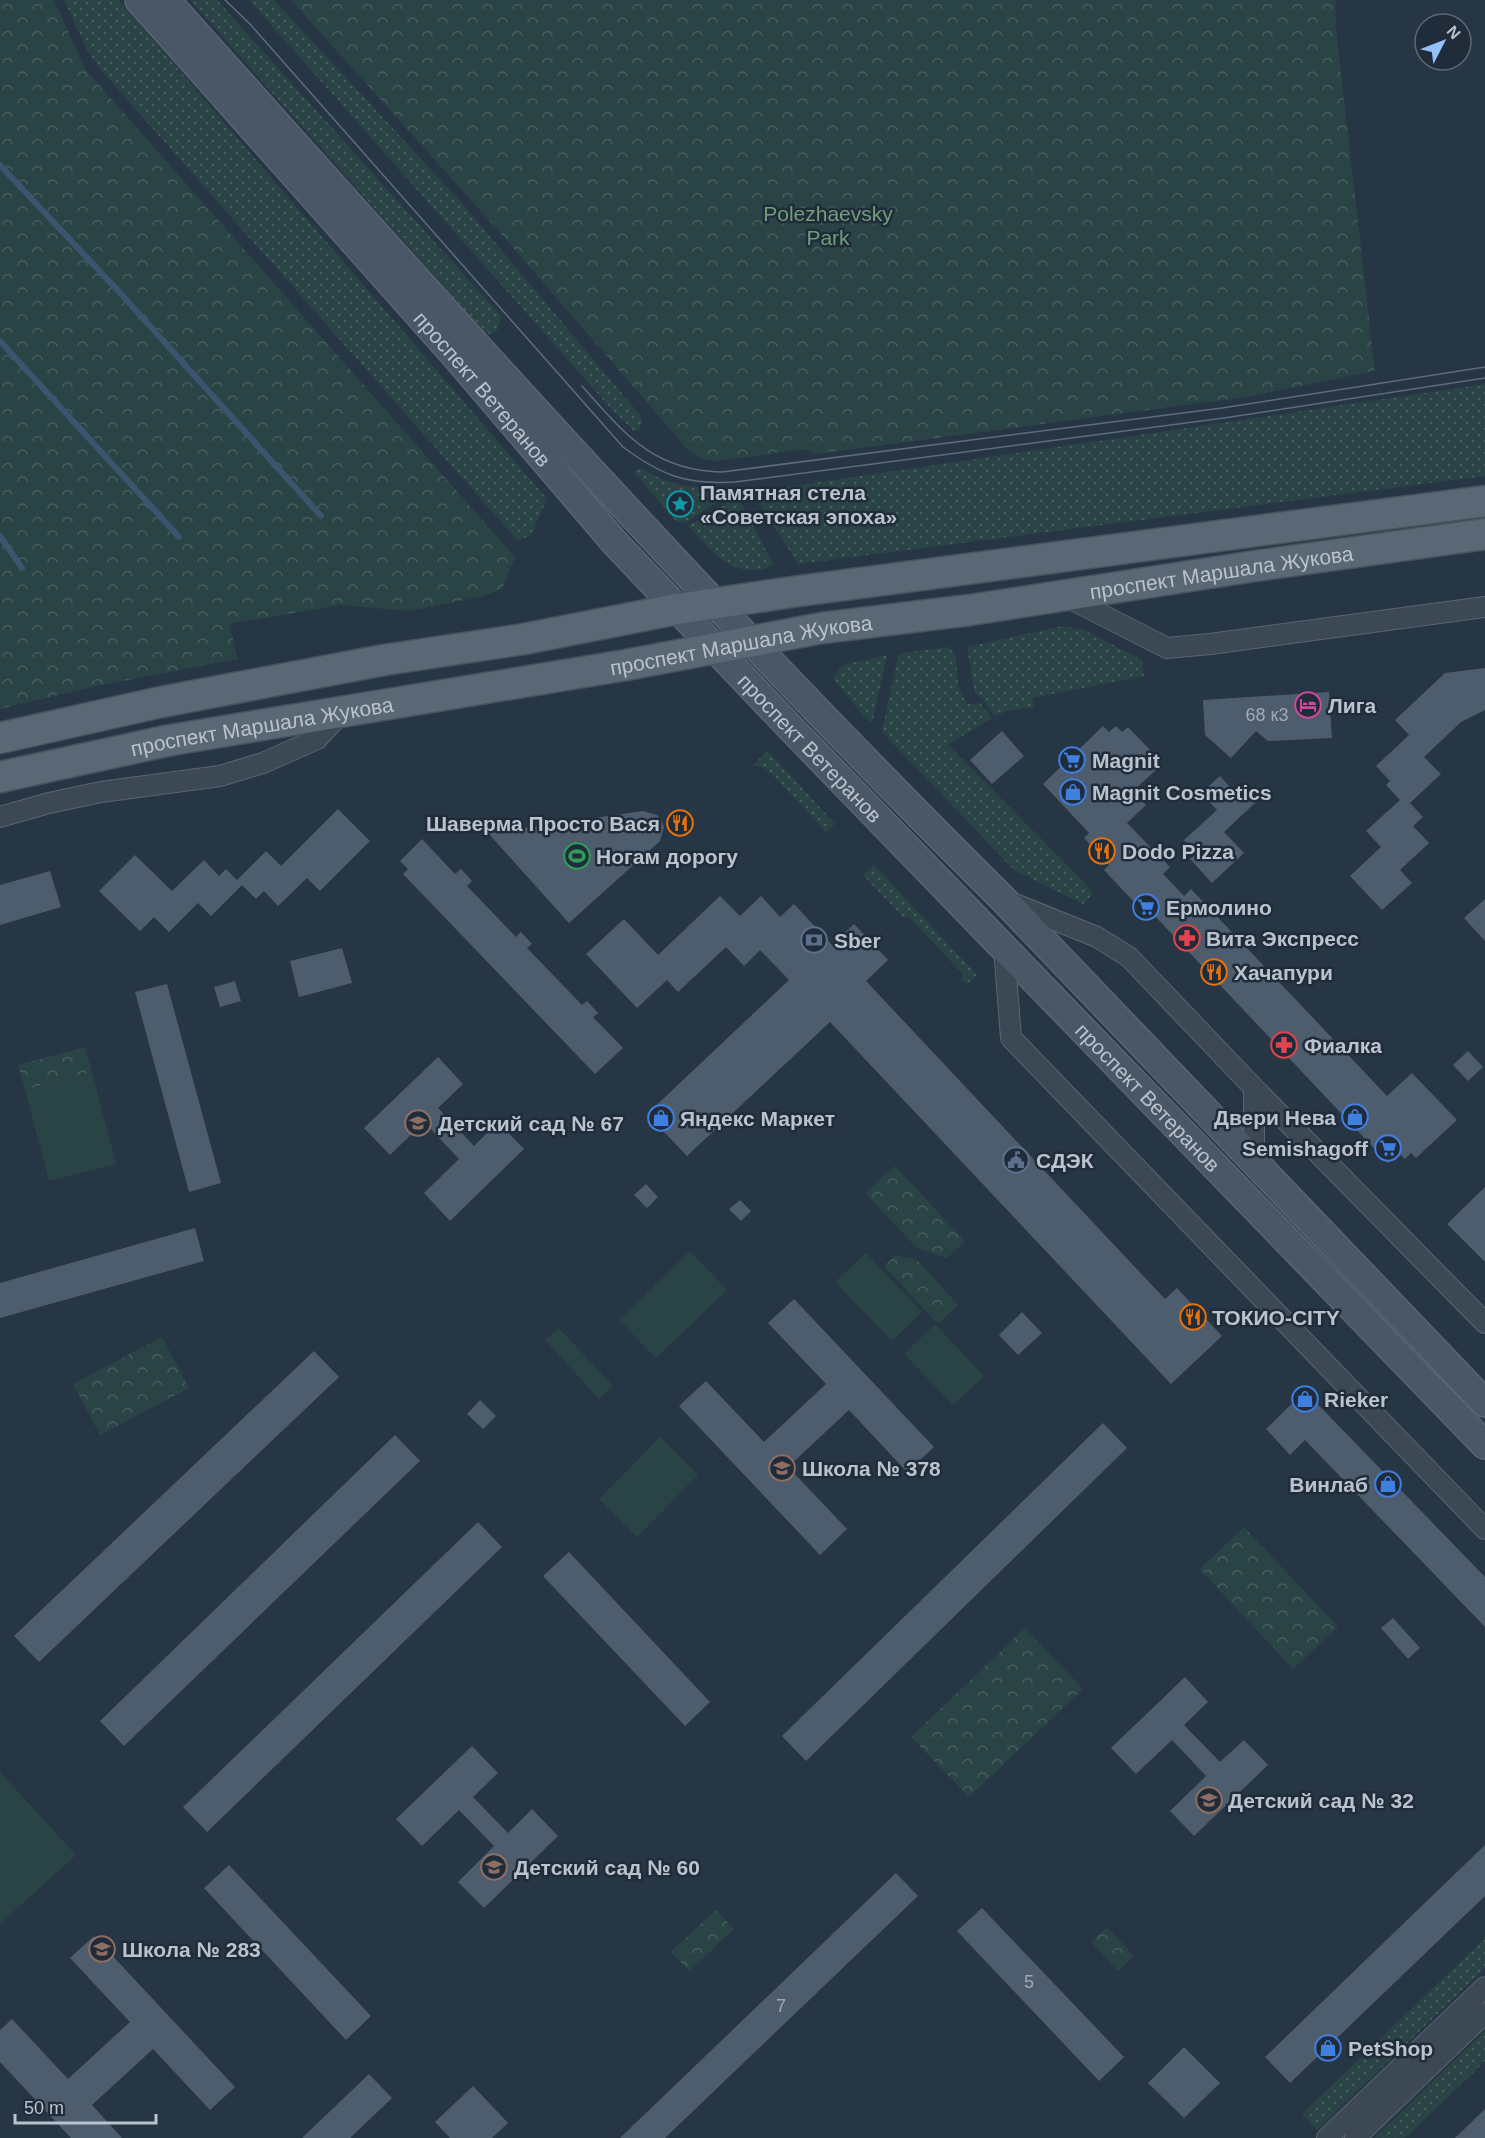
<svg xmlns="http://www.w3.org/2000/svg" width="1485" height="2138" font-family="Helvetica,sans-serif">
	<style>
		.grass { fill: url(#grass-dots) }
		.forest { fill: url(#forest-crowns) }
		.pitch { fill: #2a4445 }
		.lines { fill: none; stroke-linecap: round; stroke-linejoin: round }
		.stream { stroke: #3d546e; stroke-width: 6 }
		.building { fill: #4e5d6e }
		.minor-casing { stroke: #5b6571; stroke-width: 22 }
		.secondary-casing { stroke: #5b6571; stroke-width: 30 }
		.primary-casing { stroke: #495360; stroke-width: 33 }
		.minor { stroke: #3c4854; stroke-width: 20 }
		.secondary { stroke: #4a5767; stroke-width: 27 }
		.primary { stroke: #5a6774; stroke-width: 30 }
		.tram { stroke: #5e6c7b; stroke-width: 1.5 }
		.labels { text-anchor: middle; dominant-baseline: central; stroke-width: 5; stroke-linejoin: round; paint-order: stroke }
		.number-label { font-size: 18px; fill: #9faab5 }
		.park-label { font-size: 21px; fill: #719e78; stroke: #202c3a }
		.street-label { font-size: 21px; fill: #bac3cd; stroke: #202c3a }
		.poi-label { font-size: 21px; font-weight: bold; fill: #bac3cd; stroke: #202c3a; text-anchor: start }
	</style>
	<defs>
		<pattern id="grass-dots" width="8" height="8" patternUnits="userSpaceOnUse" patternTransform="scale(1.5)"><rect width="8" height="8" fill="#2a4445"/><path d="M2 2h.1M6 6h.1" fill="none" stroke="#475d5f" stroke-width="1.8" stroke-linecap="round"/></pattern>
		<pattern id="forest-crowns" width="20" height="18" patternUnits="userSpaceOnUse" patternTransform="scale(1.5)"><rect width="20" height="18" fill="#2a4445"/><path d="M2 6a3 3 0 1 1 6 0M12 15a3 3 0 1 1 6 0" fill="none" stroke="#475d5f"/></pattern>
	</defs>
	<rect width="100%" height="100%" fill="#273645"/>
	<path class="grass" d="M 64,0 L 119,0 L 547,499 L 531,535 L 518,541 L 100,69 L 87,50 Z
		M 190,0 L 217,0 L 501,316 L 498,329 L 492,334 L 485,333 Z
		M 249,0 L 274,0 L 460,201 L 640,415 L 642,422 L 639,429 L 634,431 L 614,412 Z
		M 1485,384 L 1485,476 L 798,564 L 752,492 Z
		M 640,468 C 654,475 666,482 681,485 C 694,488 720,487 729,494 L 685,523 L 676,521 L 634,472 Z
		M 738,497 L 773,564 C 767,569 762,570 755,570 C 725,572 707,545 688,526 Z
		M 1063,626 L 1084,630 L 1142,660 L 1144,676 L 1032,698 L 1034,707 L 1007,711 L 995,716 L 981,697 L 975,694 L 967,647 Z
		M 949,647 L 956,657 L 958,685 L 967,704 L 980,703 L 992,718 L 948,745 L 1089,887 L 1092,895 L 1083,904 L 1014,870 L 882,732 L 898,656 L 902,653 Z
		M 887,655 L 872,723 L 864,717 L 833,678 L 842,665 Z
		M 768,751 L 835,824 L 826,832 L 773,775 L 764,768 L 753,765 Z
		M 874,865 L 977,975 L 966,985 L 961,979 L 964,975 L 907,915 L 904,918 L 863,875 Z
		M 1485,1938 L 1485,1968 L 1317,2130 L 1302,2114 Z
		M 1485,2031 L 1485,2061 L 1405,2138 L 1374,2138 Z"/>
	<path class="forest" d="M 0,0 L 54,0 L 85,69 L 515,557 L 502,589 L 480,597 L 409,611 L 339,605 L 229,624 L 238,659 L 96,686 L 0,709 Z
		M 291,0 L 1338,0 L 1335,3 L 1336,30 L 1375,371 L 1246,397 L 815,454 L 804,449 L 718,461 L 702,459 L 687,449 L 496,228 Z
		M 85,1047 L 92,1072 L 25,1090 L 18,1065 Z
		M 895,1166 L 965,1241 L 947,1258 L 918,1249 L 865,1193 Z
		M 896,1255 L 917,1260 L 958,1305 L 938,1324 L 884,1266 Z
		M 162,1337 L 189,1388 L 100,1435 L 73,1384 Z
		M 1244,1527 L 1338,1627 L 1293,1669 L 1200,1569 Z
		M 1025,1628 L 1083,1689 L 969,1797 L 911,1737 Z
		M 716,1910 L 734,1929 L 689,1971 L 671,1952 Z
		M 1107,1927 L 1134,1956 L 1118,1971 L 1091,1942 Z"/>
	<path class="pitch" d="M 92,1072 L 116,1164 L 49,1181 L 25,1090 Z
		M 690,1251 L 727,1290 L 656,1358 L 619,1320 Z
		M 866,1253 L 922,1312 L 892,1341 L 835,1282 Z
		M 935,1324 L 984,1376 L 953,1405 L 904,1354 Z
		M 559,1328 L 613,1386 L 599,1399 L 545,1340 Z
		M 660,1437 L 698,1475 L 637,1537 L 599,1499 Z
		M 0,1772 L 76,1855 L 0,1924 Z"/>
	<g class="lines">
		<path class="stream" d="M 0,165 L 122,295 L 321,516
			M 0,341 L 179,537
			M 0,536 L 22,568"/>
	</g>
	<path class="building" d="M 1485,668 L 1485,710 L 1461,722 L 1424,757 L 1441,774 L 1410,803 L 1423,817 L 1413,826 L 1429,843 L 1400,870 L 1412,883 L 1382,910 L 1350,876 L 1381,847 L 1366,831 L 1400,800 L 1386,785 L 1390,781 L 1376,766 L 1409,735 L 1395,720 L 1445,673 Z
		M 1329,692 L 1332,738 L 1268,741 L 1256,731 L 1231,758 L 1205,735 L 1203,700 Z
		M 1103,726 L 1109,732 L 1116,726 L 1122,732 L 1128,727 L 1153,753 L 1147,759 L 1157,769 L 1133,791 L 1146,805 L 1127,823 L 1170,867 L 1163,874 L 1184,896 L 1191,889 L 1387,1096 L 1412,1073 L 1457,1120 L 1416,1158 L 1411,1153 L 1405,1159 L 1399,1153 L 1388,1163 L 1152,913 L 1148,917 L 1104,870 L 1109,865 L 1084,838 L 1089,833 L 1043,784 Z
		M 1002,731 L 1024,756 L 992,784 L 970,760 Z
		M 1220,776 L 1236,794 L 1243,788 L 1256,802 L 1224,832 L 1244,853 L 1212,883 L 1190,859 L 1196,854 L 1184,840 L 1217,810 L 1201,793 Z
		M 338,809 L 370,841 L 320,891 L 307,878 L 278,906 L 264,891 L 256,899 L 242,885 L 211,916 L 198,903 L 169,932 L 154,917 L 140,931 L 99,891 L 135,855 L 172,891 L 204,860 L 219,876 L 226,869 L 237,880 L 266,851 L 281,866 Z
		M 643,811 L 657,815 L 661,820 L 664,827 L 660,841 L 569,923 L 488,833 Z
		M 422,839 L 455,874 L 461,869 L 472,881 L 467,886 L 516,937 L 521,932 L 532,944 L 527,948 L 582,1005 L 587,1001 L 598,1013 L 593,1017 L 623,1048 L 595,1074 L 403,874 L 408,869 L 400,861 Z
		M 50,871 L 61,907 L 0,925 L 0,885 Z
		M 720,896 L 740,916 L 761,896 L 780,917 L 794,904 L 832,945 L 854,924 L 888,960 L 866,981 L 1165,1299 L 1177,1288 L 1222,1336 L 1171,1384 L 830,1022 L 687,1156 L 647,1114 L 789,980 L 760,950 L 744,966 L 726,947 L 678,992 L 667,980 L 637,1008 L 586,954 L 624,919 L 658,955 Z
		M 1485,899 L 1485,941 L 1464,918 Z
		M 342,948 L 352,983 L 299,997 L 290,961 Z
		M 235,981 L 241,1001 L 220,1007 L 214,987 Z
		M 167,984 L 221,1183 L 189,1192 L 135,992 Z
		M 1468,1051 L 1483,1067 L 1468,1081 L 1453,1065 Z
		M 438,1057 L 463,1084 L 438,1108 L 474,1146 L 498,1122 L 524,1149 L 450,1221 L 424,1193 L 459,1159 L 424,1122 L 390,1155 L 364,1128 Z
		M 646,1184 L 658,1197 L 647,1208 L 634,1195 Z
		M 1485,1187 L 1485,1262 L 1447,1224 Z
		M 740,1200 L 751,1211 L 741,1221 L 729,1209 Z
		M 195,1228 L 204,1261 L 0,1318 L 0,1283 Z
		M 794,1299 L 934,1447 L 907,1472 L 849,1410 L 788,1467 L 847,1529 L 820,1555 L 679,1406 L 706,1381 L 764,1442 L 826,1384 L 768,1323 Z
		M 1022,1312 L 1042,1333 L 1018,1355 L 999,1335 Z
		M 314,1351 L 339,1377 L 39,1662 L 14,1636 Z
		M 1305,1391 L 1485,1577 L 1485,1627 L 1305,1440 L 1290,1455 L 1266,1429 Z
		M 480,1400 L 496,1416 L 483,1429 L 467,1414 Z
		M 1103,1423 L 1127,1448 L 806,1761 L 782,1736 Z
		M 395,1435 L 420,1461 L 124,1746 L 100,1721 Z
		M 478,1522 L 502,1547 L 207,1832 L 183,1807 Z
		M 569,1552 L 710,1702 L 685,1726 L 543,1576 Z
		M 1393,1618 L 1420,1648 L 1408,1659 L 1381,1628 Z
		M 1185,1677 L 1208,1702 L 1184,1725 L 1220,1762 L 1244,1740 L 1268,1765 L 1194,1836 L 1170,1811 L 1206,1776 L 1172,1740 L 1136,1774 L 1111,1748 Z
		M 472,1746 L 498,1773 L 473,1797 L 508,1833 L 532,1809 L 558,1836 L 484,1908 L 458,1882 L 494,1846 L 459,1810 L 422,1846 L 396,1819 Z
		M 1485,1845 L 1485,1896 L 1290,2083 L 1265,2057 Z
		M 229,1865 L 371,2016 L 346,2040 L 204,1888 Z
		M 896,1873 L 918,1896 L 665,2138 L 620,2138 Z
		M 982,1908 L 1124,2057 L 1099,2081 L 957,1931 Z
		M 94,1936 L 235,2087 L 210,2110 L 153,2049 L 92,2105 L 122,2138 L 71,2138 L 0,2062 L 0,2030 L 12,2019 L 68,2079 L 130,2022 L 70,1958 Z
		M 1184,2047 L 1220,2083 L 1184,2118 L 1148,2083 Z
		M 369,2074 L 392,2098 L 350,2138 L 302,2138 Z
		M 473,2086 L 508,2123 L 492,2138 L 450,2138 L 435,2122 Z
		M 1485,2109 L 1485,2138 L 1455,2138 Z"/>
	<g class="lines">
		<g class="minor-casing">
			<path id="minor" d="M 1065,596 L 1167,648 L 1210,644 L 1485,607
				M 0,817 L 49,803 L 101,792 L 220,776 L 263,763 L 317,739 L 343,711
				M 1010,902 L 1097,937 L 1129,957 L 1254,1088 L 1485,1323
				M 1004,948 L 1011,1038 L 1485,1529
				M 1254,1161 L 1254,1088
				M 1327,2138 L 1485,1987
				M 1355,2138 L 1485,2013"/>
		</g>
		<g class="secondary-casing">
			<g id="secondary">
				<path id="s1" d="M 139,0 L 458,359 L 616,544 L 785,722 L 1485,1445"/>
				<path d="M 166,0 C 439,306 712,611 1003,899 L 1485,1403"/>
			</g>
		</g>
		<g class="primary-casing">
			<g id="primary">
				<path d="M 0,738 L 161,702 L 384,660 L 524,639 L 677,609 L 799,591 L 1485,501"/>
				<path id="s2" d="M 0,777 L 171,740 L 626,665 L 822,628 L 970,610 L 1255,566 L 1485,534"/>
			</g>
		</g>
		<use href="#minor" class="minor"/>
		<use href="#secondary" class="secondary"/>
		<use href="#primary" class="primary"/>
		<path class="tram" d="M 225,0 L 250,24 L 623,447 C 662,476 687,485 735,482 L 1224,418 L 1485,378
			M 582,386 C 624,433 653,471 722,472 L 1222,408 L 1485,367"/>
	</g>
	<defs>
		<g id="sight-ring" transform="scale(1.35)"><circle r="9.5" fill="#202c3a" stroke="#0f9aa8" stroke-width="1.5"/><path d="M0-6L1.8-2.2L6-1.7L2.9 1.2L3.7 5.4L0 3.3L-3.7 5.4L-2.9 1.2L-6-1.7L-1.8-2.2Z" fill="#0f9aa8"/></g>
		<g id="hotel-ring" transform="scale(1.35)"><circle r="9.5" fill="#202c3a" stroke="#d1479c" stroke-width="1.5"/><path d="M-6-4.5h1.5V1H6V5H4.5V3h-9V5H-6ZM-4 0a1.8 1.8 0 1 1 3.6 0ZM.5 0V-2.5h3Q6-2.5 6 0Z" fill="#d1479c"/></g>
		<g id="supermarket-ring" transform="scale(1.35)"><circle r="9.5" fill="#202c3a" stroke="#3f7fe0" stroke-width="1.5"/><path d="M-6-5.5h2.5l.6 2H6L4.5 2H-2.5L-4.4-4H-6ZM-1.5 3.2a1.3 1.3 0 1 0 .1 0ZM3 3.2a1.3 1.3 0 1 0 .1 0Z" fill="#3f7fe0"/></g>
		<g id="shop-ring" transform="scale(1.35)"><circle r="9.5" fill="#202c3a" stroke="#3f7fe0" stroke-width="1.5"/><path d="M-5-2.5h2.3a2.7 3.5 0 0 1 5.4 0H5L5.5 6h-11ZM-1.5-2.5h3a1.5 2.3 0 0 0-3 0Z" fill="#3f7fe0"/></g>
		<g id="restaurant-ring" transform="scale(1.35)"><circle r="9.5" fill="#202c3a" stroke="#e8710a" stroke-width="1.5"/><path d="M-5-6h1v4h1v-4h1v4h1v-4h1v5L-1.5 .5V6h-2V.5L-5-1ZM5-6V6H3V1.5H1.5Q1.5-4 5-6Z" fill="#e8710a"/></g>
		<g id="stadium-ring" transform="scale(1.35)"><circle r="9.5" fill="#202c3a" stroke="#2e9e5b" stroke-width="1.5"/><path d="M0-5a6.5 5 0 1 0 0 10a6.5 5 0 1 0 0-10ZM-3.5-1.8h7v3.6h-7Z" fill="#2e9e5b"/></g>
		<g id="pharmacy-ring" transform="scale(1.35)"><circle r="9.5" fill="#202c3a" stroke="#e0444e" stroke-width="1.5"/><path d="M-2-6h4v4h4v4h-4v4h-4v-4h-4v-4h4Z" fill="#e0444e"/></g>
		<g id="bank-ring" transform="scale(1.35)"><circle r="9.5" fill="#202c3a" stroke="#5c6f8a" stroke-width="1.5"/><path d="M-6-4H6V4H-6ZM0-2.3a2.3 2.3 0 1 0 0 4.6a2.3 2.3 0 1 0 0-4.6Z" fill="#5c6f8a"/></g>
		<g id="school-ring" transform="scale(1.35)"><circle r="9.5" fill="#202c3a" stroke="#8d6e63" stroke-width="1.5"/><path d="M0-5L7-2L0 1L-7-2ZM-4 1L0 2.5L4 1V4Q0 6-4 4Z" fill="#8d6e63"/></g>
		<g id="civic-ring" transform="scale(1.35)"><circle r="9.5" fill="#202c3a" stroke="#5c6f8a" stroke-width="1.5"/><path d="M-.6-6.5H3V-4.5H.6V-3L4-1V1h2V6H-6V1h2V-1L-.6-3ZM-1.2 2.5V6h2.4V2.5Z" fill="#5c6f8a"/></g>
	</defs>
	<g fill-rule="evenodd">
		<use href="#sight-ring" x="680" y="504"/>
		<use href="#hotel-ring" x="1308" y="705"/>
		<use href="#supermarket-ring" x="1072" y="760"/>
		<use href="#shop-ring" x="1073" y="792"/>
		<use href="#restaurant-ring" x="680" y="823"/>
		<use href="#restaurant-ring" x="1102" y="851"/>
		<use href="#stadium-ring" x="577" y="856"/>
		<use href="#supermarket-ring" x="1146" y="907"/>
		<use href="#pharmacy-ring" x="1187" y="938"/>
		<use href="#bank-ring" x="814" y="940"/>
		<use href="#restaurant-ring" x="1214" y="972"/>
		<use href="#pharmacy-ring" x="1284" y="1045"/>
		<use href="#shop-ring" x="1355" y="1117"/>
		<use href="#shop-ring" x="661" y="1118"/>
		<use href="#school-ring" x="418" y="1123"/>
		<use href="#supermarket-ring" x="1388" y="1148"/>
		<use href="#civic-ring" x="1016" y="1160"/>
		<use href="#restaurant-ring" x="1193" y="1317"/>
		<use href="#shop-ring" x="1305" y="1399"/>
		<use href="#school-ring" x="782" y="1468"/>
		<use href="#shop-ring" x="1388" y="1484"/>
		<use href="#school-ring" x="1209" y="1800"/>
		<use href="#school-ring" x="494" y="1867"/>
		<use href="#school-ring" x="102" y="1949"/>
		<use href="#shop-ring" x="1328" y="2048"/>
	</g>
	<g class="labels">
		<g class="number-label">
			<text x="1267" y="715">68 к3</text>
			<text x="1029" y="1982">5</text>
			<text x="781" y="2006">7</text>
		</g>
		<g class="park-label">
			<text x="828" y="213">Polezhaevsky<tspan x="828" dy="24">Park</tspan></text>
		</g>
		<g class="street-label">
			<text stroke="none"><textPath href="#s1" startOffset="519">проспект Ветеранов</textPath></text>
			<text stroke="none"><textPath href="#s2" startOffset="1239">проспект Маршала Жукова</textPath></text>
			<text stroke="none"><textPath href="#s2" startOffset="753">проспект Маршала Жукова</textPath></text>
			<text stroke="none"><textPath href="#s2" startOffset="267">проспект Маршала Жукова</textPath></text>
			<text stroke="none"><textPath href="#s1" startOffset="1005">проспект Ветеранов</textPath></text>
			<text stroke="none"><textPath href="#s1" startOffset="1491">проспект Ветеранов</textPath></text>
		</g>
		<g class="poi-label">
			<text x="700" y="492">Памятная стела<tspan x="700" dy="24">«Советская эпоха»</tspan></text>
			<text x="1328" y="705">Лига</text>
			<text x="1092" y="760">Magnit</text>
			<text x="1092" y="792">Magnit Cosmetics</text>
			<text x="660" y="823" text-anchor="end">Шаверма Просто Вася</text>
			<text x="1122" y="851">Dodo Pizza</text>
			<text x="596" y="856">Ногам дорогу</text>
			<text x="1166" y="907">Ермолино</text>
			<text x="1206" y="938">Вита Экспресс</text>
			<text x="834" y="940">Sber</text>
			<text x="1234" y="972">Хачапури</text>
			<text x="1304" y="1045">Фиалка</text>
			<text x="1336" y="1117" text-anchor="end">Двери Нева</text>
			<text x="680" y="1118">Яндекс Маркет</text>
			<text x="438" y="1123">Детский сад № 67</text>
			<text x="1368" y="1148" text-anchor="end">Semishagoff</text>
			<text x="1036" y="1160">СДЭК</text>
			<text x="1212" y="1317">ТОКИО-CITY</text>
			<text x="1324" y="1399">Rieker</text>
			<text x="802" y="1468">Школа № 378</text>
			<text x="1368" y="1484" text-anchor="end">Винлаб</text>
			<text x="1228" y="1800">Детский сад № 32</text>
			<text x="514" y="1867">Детский сад № 60</text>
			<text x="122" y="1949">Школа № 283</text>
			<text x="1348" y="2048">PetShop</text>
		</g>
	</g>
	<g transform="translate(1443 42) rotate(48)"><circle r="28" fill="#202c3a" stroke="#5e6875" stroke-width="1.5"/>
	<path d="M0-4.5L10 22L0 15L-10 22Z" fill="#93c1f9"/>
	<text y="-9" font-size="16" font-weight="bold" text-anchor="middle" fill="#bac3cd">N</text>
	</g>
	<path d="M15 2114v9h141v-9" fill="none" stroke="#bac3cd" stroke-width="3"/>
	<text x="24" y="2114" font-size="18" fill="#bac3cd" stroke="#202c3a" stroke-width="4.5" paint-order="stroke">50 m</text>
</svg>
